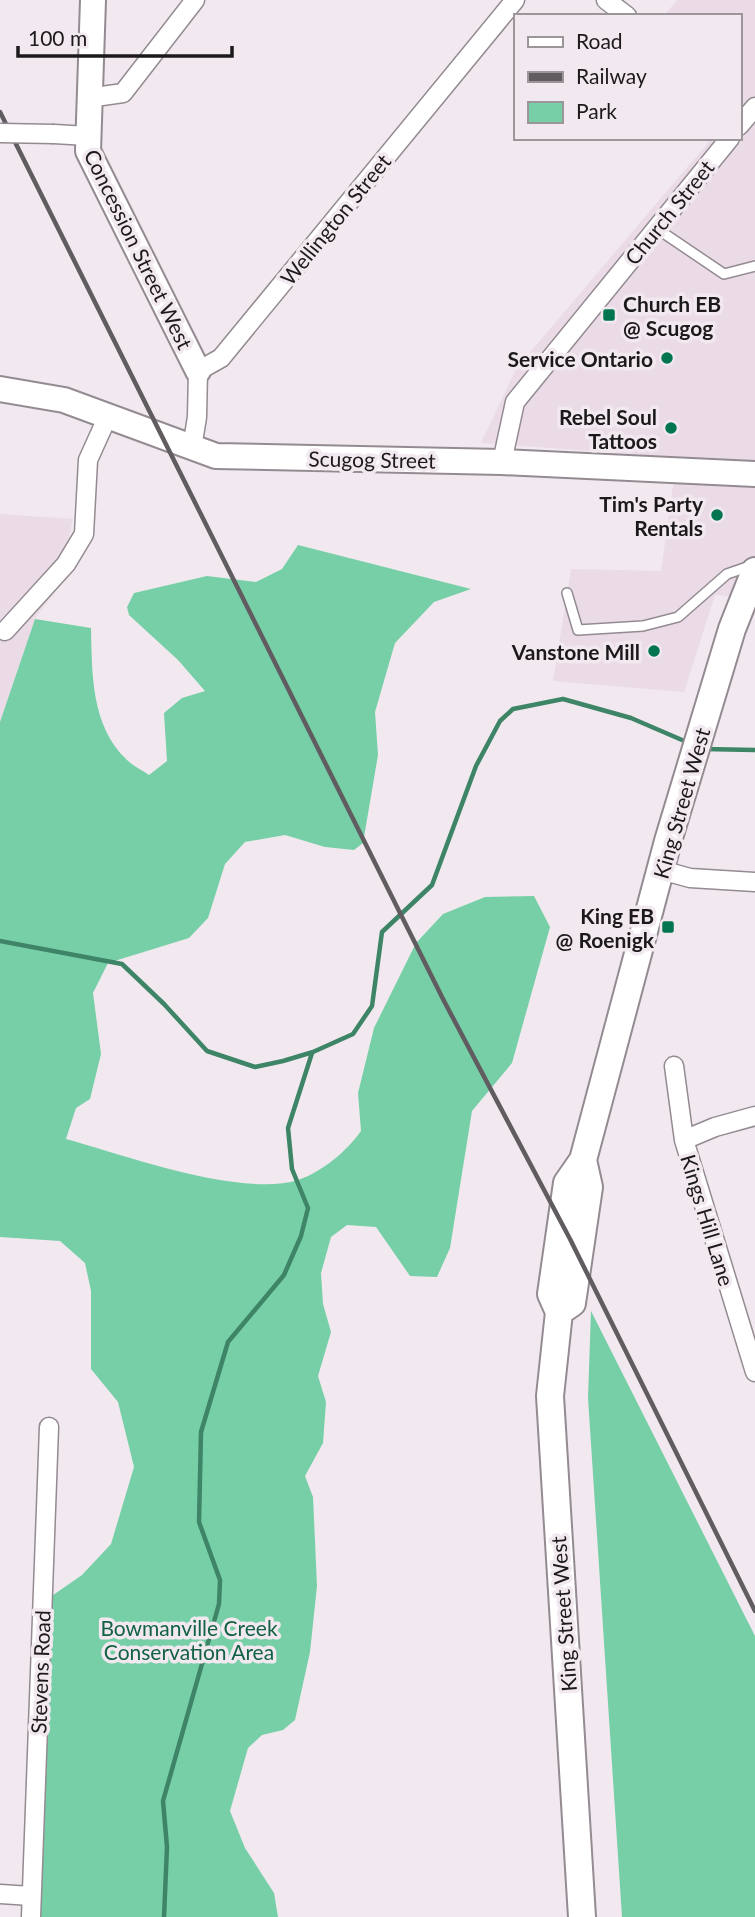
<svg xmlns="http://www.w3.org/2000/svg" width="755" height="1917" font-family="Lato,sans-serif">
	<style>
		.built { fill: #eadbe7 }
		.green { fill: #77cfa7 }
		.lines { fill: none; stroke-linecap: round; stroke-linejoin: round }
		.stream { stroke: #3e8568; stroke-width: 4.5 }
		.lane-casing { stroke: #938b91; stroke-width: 12 }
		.street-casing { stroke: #938b91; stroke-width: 21 }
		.secondary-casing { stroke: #938b91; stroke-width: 28 }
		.primary-casing { stroke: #938b91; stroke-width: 30 }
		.lane { stroke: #fff; stroke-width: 9 }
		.street { stroke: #fff; stroke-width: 18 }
		.secondary { stroke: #fff; stroke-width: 24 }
		.primary { stroke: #fff; stroke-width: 26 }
		.rail { stroke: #605c60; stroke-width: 4.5 }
		.street-bridge-casing { stroke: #938b91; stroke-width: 21; stroke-linecap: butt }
		.street-bridge { stroke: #fff; stroke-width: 18 }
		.poi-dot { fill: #007550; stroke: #f1e9ef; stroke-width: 2.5 }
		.labels { text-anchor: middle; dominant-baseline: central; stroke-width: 7; stroke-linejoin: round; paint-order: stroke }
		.street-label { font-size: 21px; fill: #1c191c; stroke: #f1e9ef }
		.poi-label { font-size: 21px; font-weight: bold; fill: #1c191c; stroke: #f1e9ef; text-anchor: end }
		.park-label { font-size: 21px; fill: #126144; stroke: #f1e9ef }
	</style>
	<rect width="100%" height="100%" fill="#f1e9ef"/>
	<path class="built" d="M 677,0 L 755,0 L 755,598 L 715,595 L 684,692 L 553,681 L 571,569 L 661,571 L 677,457 L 481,443 L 516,369 L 712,138 L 739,138 L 739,16 L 664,16 Z
		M 0,514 L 73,519 L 58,588 L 35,619 L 0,722 Z"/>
	<path class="green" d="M 298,545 L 471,589 L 434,602 L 395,643 L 375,712 L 378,755 L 363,843 L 354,850 L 325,847 L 285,835 L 245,842 L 225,864 L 208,918 L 189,938 L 108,963 L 93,993 L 101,1054 L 90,1099 L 76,1108 L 66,1139 C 124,1155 242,1198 298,1180 C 322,1172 347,1151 361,1131 L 358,1093 L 374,1028 L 416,943 L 443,914 L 485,897 L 534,896 L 550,927 L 512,1063 L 472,1111 L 450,1248 L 437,1277 L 410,1276 L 376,1227 L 347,1225 L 331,1237 L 321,1273 L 323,1304 L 331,1332 L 318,1376 L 326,1402 L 323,1443 L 305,1476 L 313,1497 L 317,1586 L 310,1652 L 295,1720 L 283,1730 L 262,1735 L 248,1748 L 230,1811 L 245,1848 L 274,1893 L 278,1917 L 37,1917 L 43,1602 L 82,1575 L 111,1544 L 134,1467 L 118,1402 L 91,1369 L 91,1291 L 85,1263 L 60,1241 L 0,1237 L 0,722 L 35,619 L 91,628 C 92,674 91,726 127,760 C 133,766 142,770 149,775 L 167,761 L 164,713 L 182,698 L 205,691 L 178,660 L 129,615 L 127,607 L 134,593 L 207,576 L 256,582 L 282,569 Z
		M 591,1311 L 755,1636 L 755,1917 L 622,1917 L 588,1398 Z"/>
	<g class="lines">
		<path class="stream" d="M 704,749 L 755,750
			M 0,941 L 122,964 L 164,1004 L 207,1051 L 255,1067 L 283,1061 L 313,1052 L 353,1034 L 372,1006 L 382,932 L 432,885 L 476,766 L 500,721 L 513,709 L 563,699 L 631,718 L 689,743
			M 164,1917 L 167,1847 L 163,1801 L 219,1604 L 220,1580 L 199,1522 L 201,1432 L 228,1342 L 284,1275 L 301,1236 L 308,1208 L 292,1169 L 288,1128 L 312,1053"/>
		<g class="lane-casing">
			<path id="lane" d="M 656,228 L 724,274 L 755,266
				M 567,593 L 578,630 L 643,626 L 678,617 L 727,574 L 753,565"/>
		</g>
		<g class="street-casing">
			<path id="street" d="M 606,0 L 627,16
				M 88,98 L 123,93 L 195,0
				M 739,126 L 755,107
				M 54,134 L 88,136
				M 192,448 L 197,417 L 198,371 L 221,358 L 515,0
				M 502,462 L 515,402 L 730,138
				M 5,631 L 66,564 L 84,534 L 88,460 L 107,418
				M 661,870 L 690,878 L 755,882
				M 674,1066 L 684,1140 L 755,1372
				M 684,1140 L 715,1127 L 755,1116
				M 0,1894 L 31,1896
				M 31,1917 L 49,1427"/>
		</g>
		<g class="secondary-casing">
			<path id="secondary" d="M 93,0 L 88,151 L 198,371
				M 0,389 L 64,400 L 216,456 L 502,462 L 755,474"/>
		</g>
		<g class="primary-casing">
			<path id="primary" d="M 559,1312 L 572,1303 L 589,1187 L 583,1160
				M 582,1917 L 550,1396 L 559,1312 L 551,1294 L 567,1183 L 583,1160 L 668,841 L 732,629 L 755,571"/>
		</g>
		<use href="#lane" class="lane"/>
		<use href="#street" class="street"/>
		<use href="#secondary" class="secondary"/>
		<use href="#primary" class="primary"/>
		<path class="rail" d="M 0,112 L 444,1001 L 570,1239 L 755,1611"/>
		<g class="street-bridge-casing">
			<path id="street-bridge" d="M 0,133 L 54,134"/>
		</g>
		<use href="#street-bridge" class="street-bridge"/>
	</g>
	<g class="poi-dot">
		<rect x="602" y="308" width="14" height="14" rx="3.5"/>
		<circle cx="667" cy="358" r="7"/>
		<circle cx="671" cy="428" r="7"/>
		<circle cx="717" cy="515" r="7"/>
		<circle cx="654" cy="651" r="7"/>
		<rect x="661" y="920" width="14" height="14" rx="3.5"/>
	</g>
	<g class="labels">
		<g class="street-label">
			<text transform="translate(669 212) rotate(-51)">Church Street</text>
			<text transform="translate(335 219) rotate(-51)">Wellington Street</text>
			<text transform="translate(139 249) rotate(64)">Concession Street West</text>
			<text transform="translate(372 459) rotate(1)">Scugog Street</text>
			<text transform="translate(681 803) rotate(-74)">King Street West</text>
			<text transform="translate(708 1220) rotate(73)">Kings Hill Lane</text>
			<text transform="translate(563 1614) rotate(-94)">King Street West</text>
			<text transform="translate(40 1672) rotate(-88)">Stevens Road</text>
		</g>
		<g class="poi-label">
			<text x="623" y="303" text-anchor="start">Church EB<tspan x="623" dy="24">@ Scugog</tspan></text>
			<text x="653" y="358">Service Ontario</text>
			<text x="657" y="416">Rebel Soul<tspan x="657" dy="24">Tattoos</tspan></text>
			<text x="703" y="503">Tim's Party<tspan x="703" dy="24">Rentals</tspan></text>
			<text x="640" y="651">Vanstone Mill</text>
			<text x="654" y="915">King EB<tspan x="654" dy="24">@ Roenigk</tspan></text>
		</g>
		<g class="park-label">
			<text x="189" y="1627">Bowmanville Creek<tspan x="189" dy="24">Conservation Area</tspan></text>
		</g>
	</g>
	<rect x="514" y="14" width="228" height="126" fill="#f1e9ef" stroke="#9c969b" stroke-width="2"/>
	<rect x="528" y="37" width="35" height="10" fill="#ffffff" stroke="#9c969b" stroke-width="2"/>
	<text x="576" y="49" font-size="21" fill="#1c191c">Road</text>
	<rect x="528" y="72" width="35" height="10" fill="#605c60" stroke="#9c969b" stroke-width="2"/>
	<text x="576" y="84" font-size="21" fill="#1c191c">Railway</text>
	<rect x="528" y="102" width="35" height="21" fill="#77cfa7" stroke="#9c969b" stroke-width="2"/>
	<text x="576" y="119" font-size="21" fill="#1c191c">Park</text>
	<path d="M18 46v10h214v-10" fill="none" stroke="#1c191c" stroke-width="3.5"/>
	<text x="28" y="46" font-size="21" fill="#1c191c" stroke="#f1e9ef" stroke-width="5" paint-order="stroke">100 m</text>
</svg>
